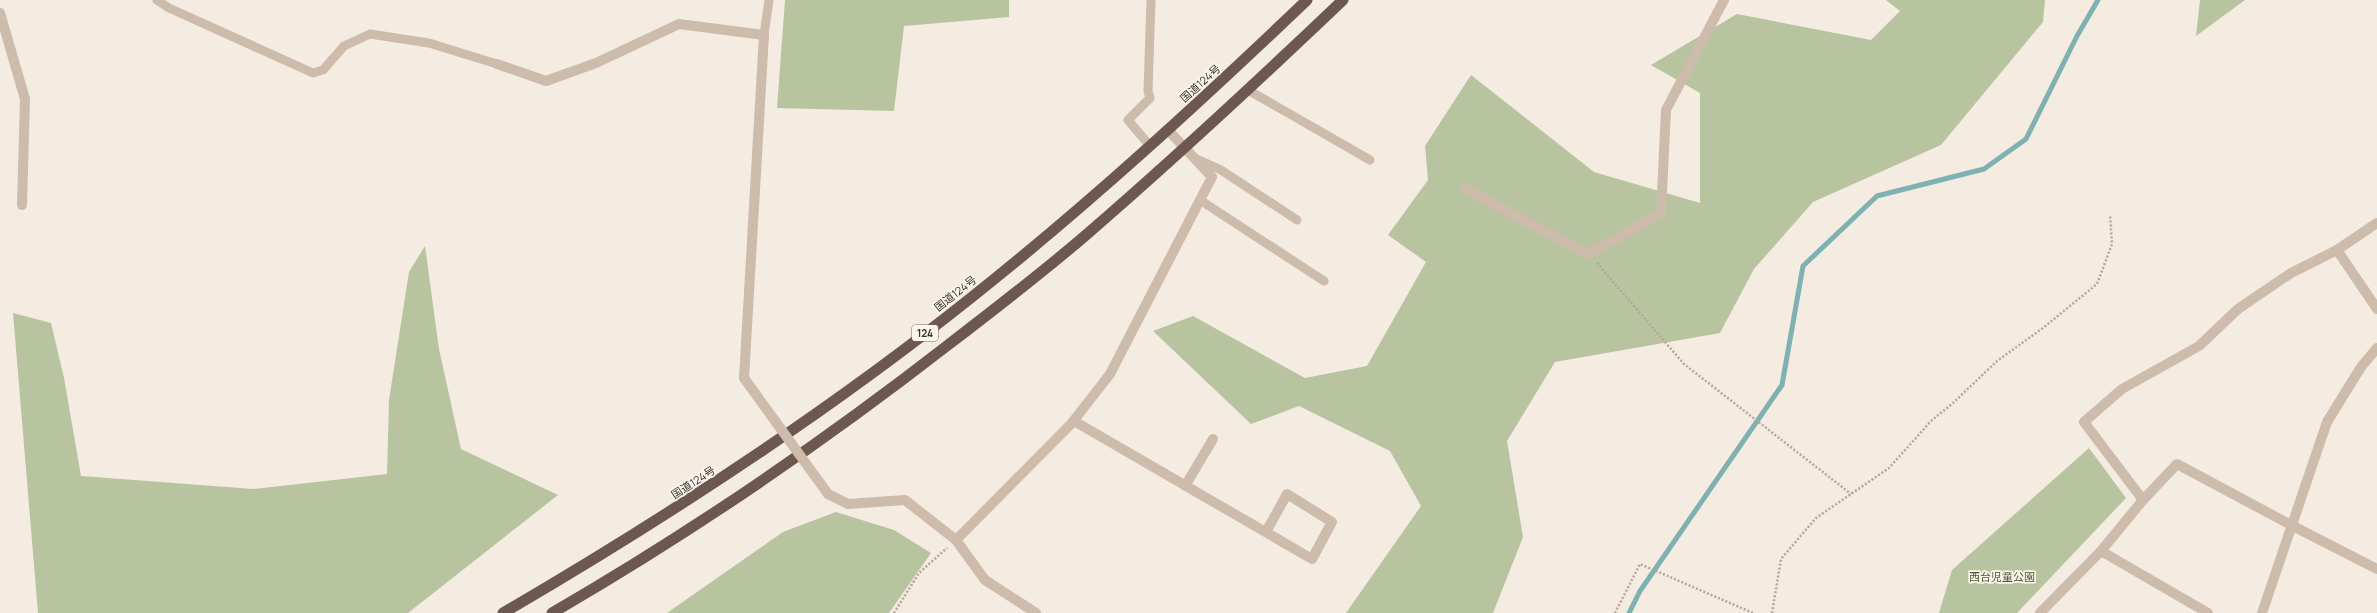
<svg xmlns="http://www.w3.org/2000/svg" width="2377" height="613" font-family="Manrope,'Noto Sans JP',sans-serif">
	<style>
		.green { fill: #b8c4a0 }
		.lines { fill: none; stroke-linecap: round; stroke-linejoin: round }
		.stream { stroke: #7fb0b2; stroke-width: 5 }
		.path { stroke: #b9a596; stroke-width: 2.5; stroke-dasharray: 2 2; stroke-linecap: butt }
		.service { stroke: #cdbbac; stroke-width: 9 }
		.minor { stroke: #cdbbac; stroke-width: 10 }
		.tertiary { stroke: #cdbbac; stroke-width: 10 }
		.trunk { stroke: #6c584f; stroke-width: 11 }
		.minor-bridge { stroke: #cdbbac; stroke-width: 10 }
		.labels { text-anchor: middle; dominant-baseline: central; stroke-width: 3.5; stroke-linejoin: round; paint-order: stroke }
		.shield { fill: #fbf5ee; stroke: #756b66; stroke-width: 1 }
		.shield-label { font-size: 10px; font-weight: bold; fill: #3b302b }
		.street-label { font-size: 11px; fill: #3b302b; stroke: #fbf5ee }
		.park-label { font-size: 11px; fill: #4a5a2e; stroke: #fbf5ee }
	</style>
	<rect width="100%" height="100%" fill="#f4ebe1"/>
	<path class="green" d="M 785,0 L 1009,0 L 1009,17 L 904,26 L 894,111 L 777,108 Z
		M 1886,0 L 2045,0 L 2043,22 L 1941,145 L 1813,202 L 1754,269 L 1720,333 L 1555,362 L 1507,441 L 1523,537 L 1493,613 L 1346,613 L 1421,506 L 1390,451 L 1299,406 L 1251,424 L 1153,331 L 1193,316 L 1305,378 L 1367,366 L 1426,262 L 1388,235 L 1428,180 L 1425,146 L 1471,75 L 1594,172 L 1700,203 L 1700,93 L 1651,65 L 1737,14 L 1871,40 L 1900,11 Z
		M 2200,0 L 2245,0 L 2196,36 Z
		M 425,246 L 439,349 L 461,449 L 558,495 L 408,613 L 38,613 L 13,313 L 51,323 L 64,378 L 81,476 L 253,489 L 387,474 L 389,400 L 409,272 Z
		M 2089,448 L 2126,498 L 2017,613 L 1939,613 L 1952,570 Z
		M 836,512 L 894,530 L 931,553 L 889,613 L 667,613 L 783,532 Z"/>
	<g class="lines">
		<path class="stream" d="M 1629,613 L 1640,591 L 1782,385 L 1803,266 L 1877,196 L 1984,169 L 2026,139 L 2077,36 L 2098,0"/>
		<path class="path" d="M 1597,263 L 1684,364 L 1851,494
			M 894,613 L 919,573 L 947,548
			M 1615,613 L 1640,564 L 1753,613
			M 1772,613 L 1781,559 L 1816,518 L 1889,468 L 1932,420 L 1952,404 L 1997,361 L 2043,328 L 2097,284 L 2112,244 L 2110,215"/>
		<path class="service" d="M 157,0 L 169,8 L 313,73 L 323,70 L 344,46 L 370,34 L 429,43 L 497,64
			M 764,35 L 769,0
			M 1248,90 L 1370,160
			M 1150,146 L 1128,120 L 1150,98 L 1148,91 L 1151,0
			M 1197,159 L 1221,170 L 1297,220
			M 1200,200 L 1324,281"/>
		<path class="minor" d="M 0,13 L 25,99 L 22,205
			M 497,64 L 546,81 L 596,63 L 679,24 L 764,35 L 744,378
			M 1465,189 L 1588,254 L 1661,213 L 1666,110 L 1724,0
			M 1074,421 L 1312,559 L 1332,522 L 1287,494 L 1266,532
			M 1185,486 L 1213,439
			M 828,494 L 848,504 L 905,500 L 956,540
			M 2143,500 L 2084,422 L 2122,389 L 2199,346 L 2238,309 L 2291,273 L 2337,250 L 2377,309
			M 2101,551 L 2208,613
			M 1036,613 L 985,580 L 956,540 L 1071,424 L 1110,374 L 1200,200 L 1212,177 L 1168,130
			M 2040,613 L 2101,551 L 2143,500 L 2177,464 L 2291,525"/>
		<path class="tertiary" d="M 2337,250 L 2377,223
			M 2291,525 L 2377,569
			M 2262,613 L 2327,422 L 2361,367 L 2377,348"/>
		<path class="trunk" d="M 503,613 C 666,518 824,415 972,297 C 1089,204 1199,103 1307,0
			M 552,613 C 690,533 822,443 948,345 C 995,309 1042,273 1086,235 C 1174,159 1259,80 1343,0"/>
		<path class="minor-bridge" d="M 744,378 L 828,494"/>
	</g>
	<g class="labels">
		<rect class="shield" x="912" y="325" width="26" height="16" rx="3"/>
		<g class="shield-label">
			<text x="925" y="333">124</text>
		</g>
		<g class="street-label">
			<text transform="translate(1200 83) rotate(-42)">国道124号</text>
			<text transform="translate(955 293) rotate(-38)">国道124号</text>
			<text transform="translate(693 482) rotate(-33)">国道124号</text>
		</g>
		<g class="park-label">
			<text x="2002" y="576">西台児童公園</text>
		</g>
	</g>
</svg>
